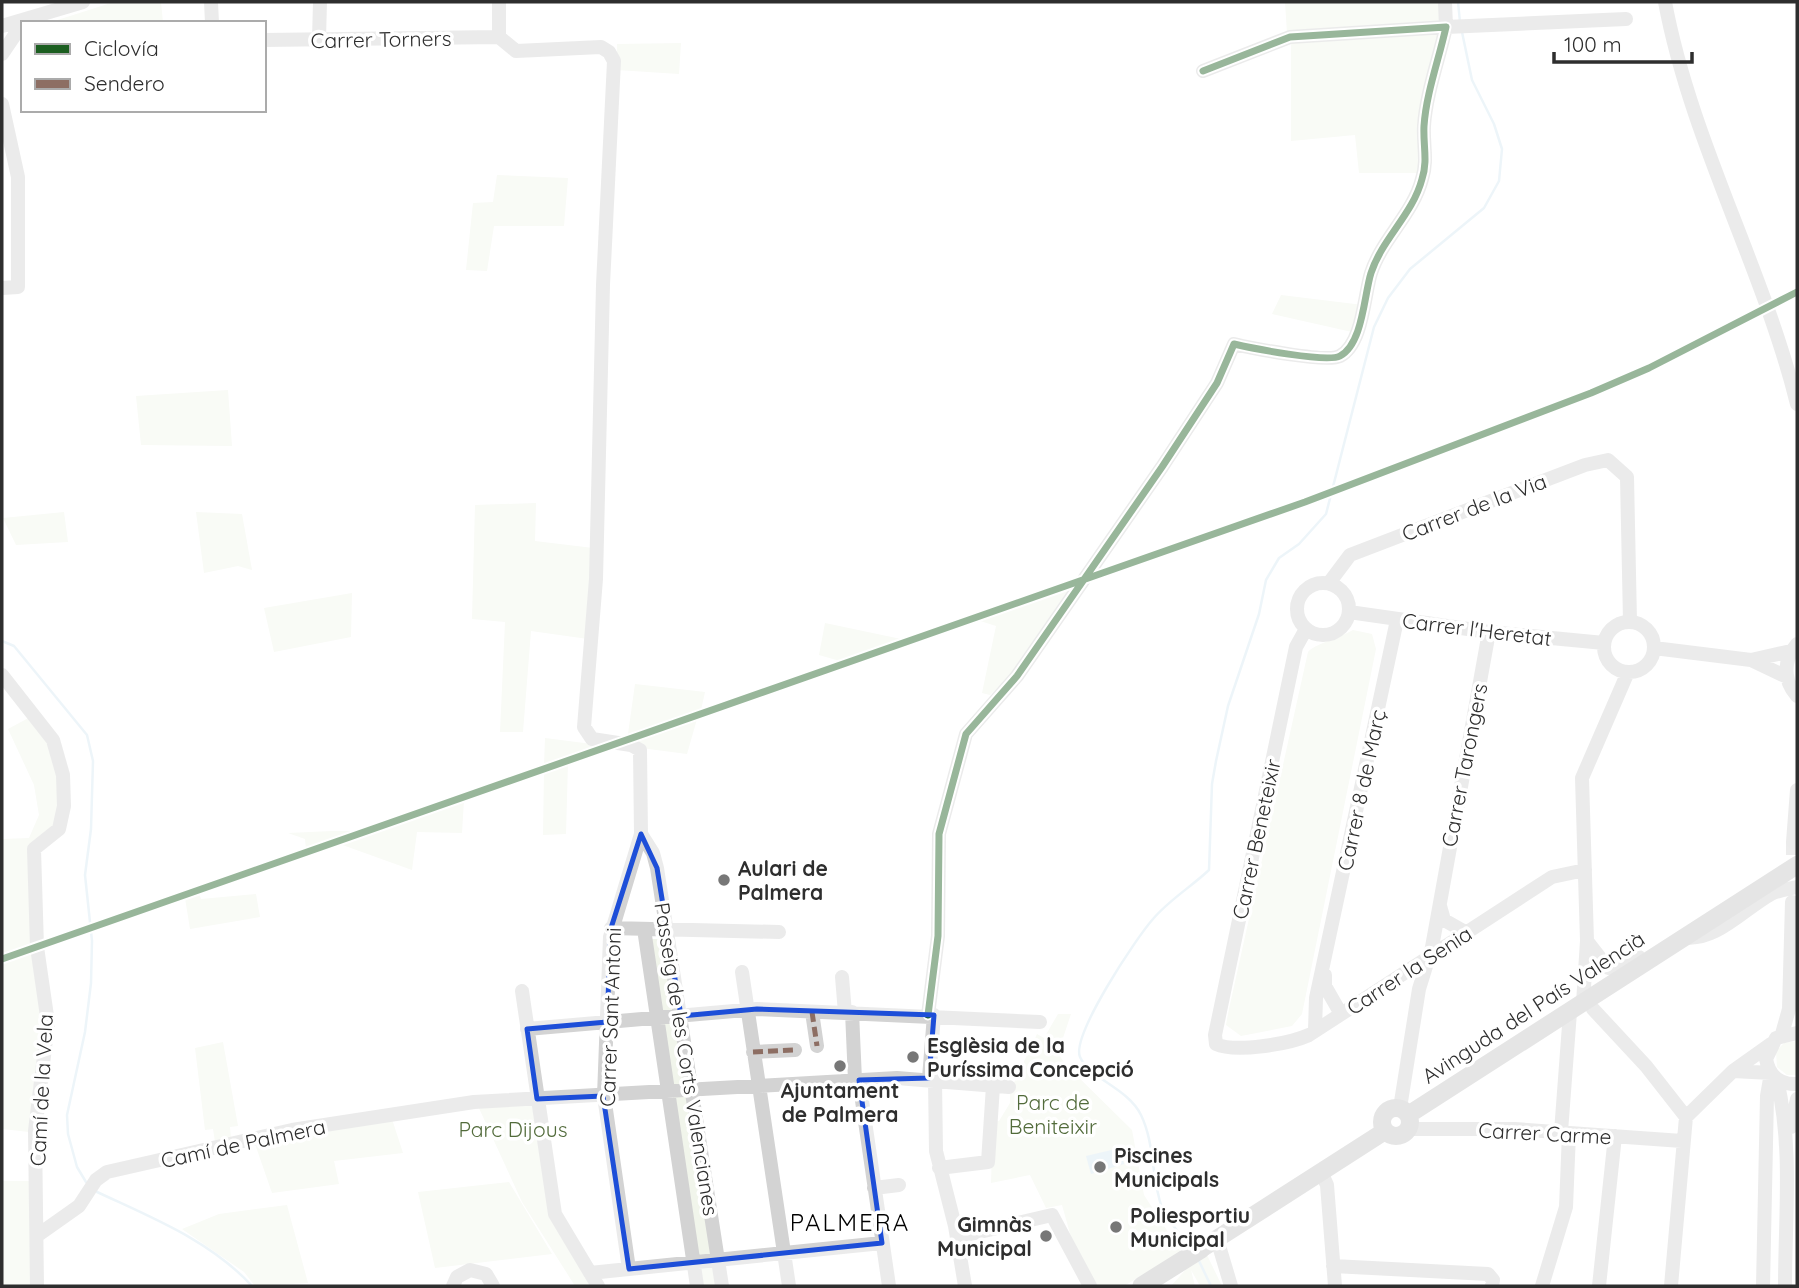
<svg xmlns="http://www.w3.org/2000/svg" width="1799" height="1288" font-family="Quicksand,sans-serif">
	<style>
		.green { fill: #f1f5eb }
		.water { fill: #d8e8f2 }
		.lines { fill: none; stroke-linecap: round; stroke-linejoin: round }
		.stream { stroke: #d8e8f2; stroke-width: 2.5 }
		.minor-tunnel { stroke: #d5d5d5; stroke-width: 14; stroke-dasharray: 14 7; stroke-linecap: butt }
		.minor { stroke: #d3d3d3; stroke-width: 14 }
		.major { stroke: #c6c6c6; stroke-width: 18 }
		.highway { stroke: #c0c0c0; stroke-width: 19 }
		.quiet { stroke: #8d6e63; stroke-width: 5; stroke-dasharray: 10 5; stroke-linecap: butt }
		.cycleway-casing { stroke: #fff; stroke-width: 11 }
		.cycleway { stroke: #1b5e20; stroke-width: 7 }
		.marked { fill: none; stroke: #1d4ed8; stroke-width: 5; stroke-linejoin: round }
		.poi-dot { fill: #777; stroke: #fff; stroke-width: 2.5 }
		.labels { text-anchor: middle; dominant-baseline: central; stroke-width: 7; stroke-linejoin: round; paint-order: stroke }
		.street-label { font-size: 21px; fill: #2e2e2e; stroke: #fff }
		.poi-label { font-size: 21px; font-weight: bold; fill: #2e2e2e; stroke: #fff; text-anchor: start }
		.park-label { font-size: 21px; fill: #526b3b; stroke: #fff }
		.quarter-label { font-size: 24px; letter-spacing: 2px; fill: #000; stroke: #fff }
	</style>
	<rect width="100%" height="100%" fill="#fff"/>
	<path class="green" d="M 114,2 L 161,2 L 163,23 L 48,23 Z
		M 1285,2 L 1440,2 L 1439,35 L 1420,173 L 1359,173 L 1355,135 L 1291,141 L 1291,43 L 1287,33 Z
		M 681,43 L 679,74 L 617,70 L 617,44 Z
		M 497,175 L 568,178 L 564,226 L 494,226 L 487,271 L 466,270 L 473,203 L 493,202 Z
		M 1281,295 L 1363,305 L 1352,332 L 1272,314 Z
		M 228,390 L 232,446 L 141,445 L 136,396 Z
		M 536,503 L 535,541 L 593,548 L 588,639 L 531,631 L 523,732 L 500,732 L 505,622 L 472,619 L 475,505 Z
		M 64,512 L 68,542 L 16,545 L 3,518 Z
		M 196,512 L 242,514 L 252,570 L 238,566 L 204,573 Z
		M 1076,583 L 1014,673 L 990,695 L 982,693 L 996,626 L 974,619 Z
		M 352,593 L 351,637 L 274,652 L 264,608 Z
		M 825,623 L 901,639 L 840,661 L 819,655 Z
		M 1353,630 L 1372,634 L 1376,649 L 1302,1014 L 1292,1026 L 1241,1036 L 1226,1025 L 1229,1009 L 1308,652 C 1313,645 1341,637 1353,630 Z
		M 635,684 L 705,692 L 701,710 L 628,734 Z
		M 34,715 C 54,751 62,775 61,817 L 41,839 L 35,944 L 2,956 L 2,839 L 29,838 L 39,815 L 34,785 L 8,729 Z
		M 697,719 L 687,754 L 641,748 L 637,739 Z
		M 545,738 L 592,744 L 592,749 L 544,765 Z
		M 568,762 L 566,834 L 543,835 L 544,772 Z
		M 464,800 L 462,833 L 417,832 L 412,870 L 337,843 Z
		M 332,831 L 355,831 L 306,849 L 305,839 L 288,833 Z
		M 199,894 L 201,899 L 256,894 L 260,917 L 190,929 L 185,898 Z
		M 652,939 L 663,939 L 675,1011 L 661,1013 Z
		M 29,954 L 36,956 L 46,1018 L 29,1132 L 2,1129 L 2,963 Z
		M 1058,1014 L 1071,1014 L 1058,1053 L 1065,1064 L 1132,1130 L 1144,1195 L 1181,1252 L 1124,1286 L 1095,1286 L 1071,1237 L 1062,1205 L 1046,1208 L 1030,1175 L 991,1183 L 993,1121 L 999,1121 L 1010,1103 L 1010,1091 L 1037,1034 L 1044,1038 Z
		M 678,1021 L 688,1085 L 671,1087 L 662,1023 Z
		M 1797,1041 L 1797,1075 L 1787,1075 L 1777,1067 L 1776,1051 L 1784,1043 Z
		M 223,1042 L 238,1126 L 230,1127 L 231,1139 L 215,1142 L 213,1129 L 205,1130 L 195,1048 Z
		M 689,1096 L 713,1255 L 696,1257 L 673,1097 Z
		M 534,1104 L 548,1205 L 592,1286 L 575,1286 L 522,1202 L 478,1106 Z
		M 391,1116 L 403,1153 L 334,1161 L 339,1184 L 272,1193 L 254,1141 Z
		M 2,1181 L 35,1181 L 35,1286 L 2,1286 Z
		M 509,1182 L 552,1254 L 435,1268 L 418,1192 Z
		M 287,1205 L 308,1283 L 255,1286 L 244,1272 L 182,1229 L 219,1214 Z
		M 1207,1255 L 1222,1286 L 1200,1286 L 1191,1270 L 1195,1286 L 1171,1286 L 1189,1266 Z
		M 714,1265 L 717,1286 L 701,1286 L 699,1266 Z"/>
	<path class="water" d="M 1120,1148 L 1124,1164 L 1091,1174 L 1086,1156 Z"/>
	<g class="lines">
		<path class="stream" d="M 1458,2 L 1460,22
			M 2,641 L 14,646 L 87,735 L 93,761 L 91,829 L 85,875 L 92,941 L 91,983 L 85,1032 L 67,1115 L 68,1134 L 77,1167 L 86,1182
			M 95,1191 C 150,1217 210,1240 252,1286
			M 1190,1247 C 1181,1234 1168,1222 1162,1208 C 1151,1177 1155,1144 1141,1115 C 1128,1088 1090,1079 1080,1057 C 1071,1036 1136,938 1153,919 C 1169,900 1191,887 1209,870 L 1212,784 L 1216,761 L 1228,706 L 1259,614 L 1266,580 L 1279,558 L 1299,544 L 1326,514 L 1374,327 L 1388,298 L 1410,269 L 1484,208 L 1499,181 L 1502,149 L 1494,124 L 1472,80 L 1462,32
			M 1199,1261 L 1211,1286"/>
		<path class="minor-tunnel" d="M 1793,876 L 1793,842"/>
		<path class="minor" d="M 211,2 L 212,23
			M 1445,2 L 1446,27 L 1626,19
			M 1665,2 C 1691,141 1763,267 1797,404
			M 2,26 L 83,2
			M 499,37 L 516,51 L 601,47 L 609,52 L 614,61 L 603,285 L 596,579 L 584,727 L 592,739 L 631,745 L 640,750 L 641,834 L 610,937 L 604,1096 L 629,1269
			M 499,37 L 499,2
			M 319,39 L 320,2
			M 264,40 L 499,37
			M 2,54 L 23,23
			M 2,104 L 18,177 L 18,287 L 2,288
			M1297 609a26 26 0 1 1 52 0a26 26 0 1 1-52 0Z
			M 1329,583 L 1350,555 L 1585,465 L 1608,460 L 1627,477 L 1630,621
			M 1349,612 L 1489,632 L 1604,643
			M1604 647a25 25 0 1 1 50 0a25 25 0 1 1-50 0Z
			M 1306,629 L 1296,647 L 1215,1035 L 1216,1044 C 1235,1053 1289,1044 1309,1035 L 1552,877 L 1585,870
			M 1797,644 C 1783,660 1783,680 1797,696
			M 1654,648 L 1751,660 L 1787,677
			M 1751,660 L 1791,651
			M 2,675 L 53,740 L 63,775 L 64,806 L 59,829 L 34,849 L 37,947 L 48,1023 L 35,1131 L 37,1286
			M 641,834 L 653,853 L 657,868 L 722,1286
			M 1793,842 L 1797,790
			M 1440,906 L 1444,920 L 1467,933
			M 611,928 L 779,932
			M 644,929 L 697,1286
			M 1683,937 C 1715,943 1745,908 1771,894 C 1779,890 1788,889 1797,887
			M 1587,941 L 1608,968 L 1619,968 L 1639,957
			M 742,972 L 789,1286
			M 1325,975 L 1325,986 L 1341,1014
			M 842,977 L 845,1013
			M 522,991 L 555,1214 L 598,1286
			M 1583,1003 L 1587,941 L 1582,778 L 1628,672
			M 1593,1009 L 1646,1066 L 1686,1117
			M 812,1012 L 817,1046
			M 852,1012 L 855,1080
			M 928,1015 L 938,936 L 939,834 L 966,734 L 1017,676 L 1162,467 L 1217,383 L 1234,344 C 1251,348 1327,363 1340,356 C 1363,344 1364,295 1371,273 C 1382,239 1413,214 1422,179 C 1428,161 1423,145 1424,126 C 1426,94 1439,59 1446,27 L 1290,37 L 1203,71
			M 527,1029 L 757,1009 L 1040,1022
			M 1315,1030 L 1316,998 L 1397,620
			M 1797,1033 L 1776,1038 L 1766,1059 C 1769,1076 1780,1085 1797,1084
			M 1782,1034 L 1789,1009 L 1792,902
			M 753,1052 L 795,1050
			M 929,1078 L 934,1015
			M 859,1080 L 889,1286
			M 935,1080 L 936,1151 L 955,1226 L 965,1286
			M 1777,1080 C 1793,1147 1785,1217 1785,1286
			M 1400,1108 L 1419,989 L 1432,947 L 1489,632
			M 1791,1127 L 1797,1099
			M 1408,1129 L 1515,1129 L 1682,1141
			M 1561,1132 L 1570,1012
			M 939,1168 L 988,1162 L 993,1086
			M 1321,1172 L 1327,1185 L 1335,1286
			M 874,1188 L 899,1185
			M 38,1235 L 79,1206 L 96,1180 L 107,1172 L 292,1130 L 474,1102 L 897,1078 L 1009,1087
			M 958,1237 L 1052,1215 L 1090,1286
			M 1217,1239 L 1231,1286
			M 1333,1266 L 1488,1274 L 1493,1280 L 1492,1286
			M 590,1273 L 882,1243
			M 453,1286 L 457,1277 L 470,1270 L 486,1274 L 493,1286
			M 1542,1286 L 1566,1207 L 1569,1133
			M 1599,1286 L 1615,1136
			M 1671,1286 L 1686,1117 L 1733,1071
			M 1763,1286 L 1767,1096 L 1771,1073 L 1733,1071 L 1771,1044"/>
		<path class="major" d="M1382 1122a14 14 0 1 1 28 0a14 14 0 1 1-28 0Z
			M 1408,1115 L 1797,865
			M 1201,1249 L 1385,1131"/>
		<path class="highway" d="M 1142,1286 L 1201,1249"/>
		<path class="quiet" d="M 812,1012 L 817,1046
			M 753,1052 L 795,1050"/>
		<g class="cycleway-casing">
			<path id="cycleway" d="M 2,959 L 1305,502 L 1591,393 L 1649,368 L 1797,292
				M 928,1015 L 938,936 L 939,834 L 966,734 L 1017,676 L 1162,467 L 1217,383 L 1234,344 C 1251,348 1327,363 1340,356 C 1363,344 1364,295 1371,273 C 1382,239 1413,214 1422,179 C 1428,161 1423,145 1424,126 C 1426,94 1439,59 1446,27 L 1290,37 L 1203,71"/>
		</g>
		<use href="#cycleway" class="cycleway"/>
	</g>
	<path d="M0 0H1799V1288H0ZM 641,834 L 657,868 L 681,1016 L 757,1009 L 934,1015 L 929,1078 L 859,1080 L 882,1243 L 629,1269 L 603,1096 L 537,1099 L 527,1029 L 607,1022 L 611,928 Z" fill="#fff" fill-opacity=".55" fill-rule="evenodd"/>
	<path class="marked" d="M 641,834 L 657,868 L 681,1016 L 757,1009 L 934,1015 L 929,1078 L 859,1080 L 882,1243 L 629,1269 L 603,1096 L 537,1099 L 527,1029 L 607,1022 L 611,928 Z"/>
	<g class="poi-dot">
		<circle cx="724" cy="880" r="7"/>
		<circle cx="913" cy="1057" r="7"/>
		<circle cx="840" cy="1066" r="7"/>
		<circle cx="1100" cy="1167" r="7"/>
		<circle cx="1116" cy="1227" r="7"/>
		<circle cx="1046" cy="1236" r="7"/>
	</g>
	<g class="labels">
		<g class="street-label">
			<text transform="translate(381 39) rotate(-1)">Carrer Torners</text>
			<text transform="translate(1474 507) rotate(-21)">Carrer de la Via</text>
			<text transform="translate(1477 629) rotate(7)">Carrer l'Heretat</text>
			<text transform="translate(1464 765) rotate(-79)">Carrer Tarongers</text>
			<text transform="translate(1361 790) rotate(-78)">Carrer 8 de Març</text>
			<text transform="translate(1256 839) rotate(-78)">Carrer Beneteixir</text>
			<text transform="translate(1409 970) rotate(-33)">Carrer la Senia</text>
			<text transform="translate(1533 1007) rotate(-33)">Avinguda del País Valencià</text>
			<text transform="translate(610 1017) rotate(-88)">Carrer Sant Antoni</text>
			<text transform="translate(687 1059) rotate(81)">Passeig de les Corts Valencianes</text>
			<text transform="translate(41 1090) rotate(-87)">Camí de la Vela</text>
			<text transform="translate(1545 1133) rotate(3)">Carrer Carme</text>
			<text transform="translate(243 1143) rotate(-12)">Camí de Palmera</text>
		</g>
		<g class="poi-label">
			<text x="738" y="868">Aulari de<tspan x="738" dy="24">Palmera</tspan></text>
			<text x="927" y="1045">Esglèsia de la<tspan x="927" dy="24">Puríssima Concepció</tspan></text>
			<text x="840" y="1090" text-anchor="middle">Ajuntament<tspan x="840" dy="24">de Palmera</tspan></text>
			<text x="1114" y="1155">Piscines<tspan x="1114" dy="24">Municipals</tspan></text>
			<text x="1130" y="1215">Poliesportiu<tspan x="1130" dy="24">Municipal</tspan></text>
			<text x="1032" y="1224" text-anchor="end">Gimnàs<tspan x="1032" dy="24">Municipal</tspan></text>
		</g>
		<g class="park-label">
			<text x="1053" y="1102">Parc de<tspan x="1053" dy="24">Beniteixir</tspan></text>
			<text x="513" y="1129">Parc Dijous</text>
		</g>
		<g class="quarter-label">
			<text x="850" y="1222">PALMERA</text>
		</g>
	</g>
	<rect width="1799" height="1288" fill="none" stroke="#2e2e2e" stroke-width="7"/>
	<rect x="21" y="21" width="245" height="91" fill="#ffffff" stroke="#ababab" stroke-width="2"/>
	<rect x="35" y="44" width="35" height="10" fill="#1b5e20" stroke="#ababab" stroke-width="2"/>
	<text x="84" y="56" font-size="21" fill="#2e2e2e">Ciclovía</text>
	<rect x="35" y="79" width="35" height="10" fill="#8d6e63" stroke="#ababab" stroke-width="2"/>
	<text x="84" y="91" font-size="21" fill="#2e2e2e">Sendero</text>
	<path d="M1554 52v10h138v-10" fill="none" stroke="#2e2e2e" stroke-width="3.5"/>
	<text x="1564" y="52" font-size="21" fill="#2e2e2e" stroke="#ffffff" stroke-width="5" paint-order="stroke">100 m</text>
</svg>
